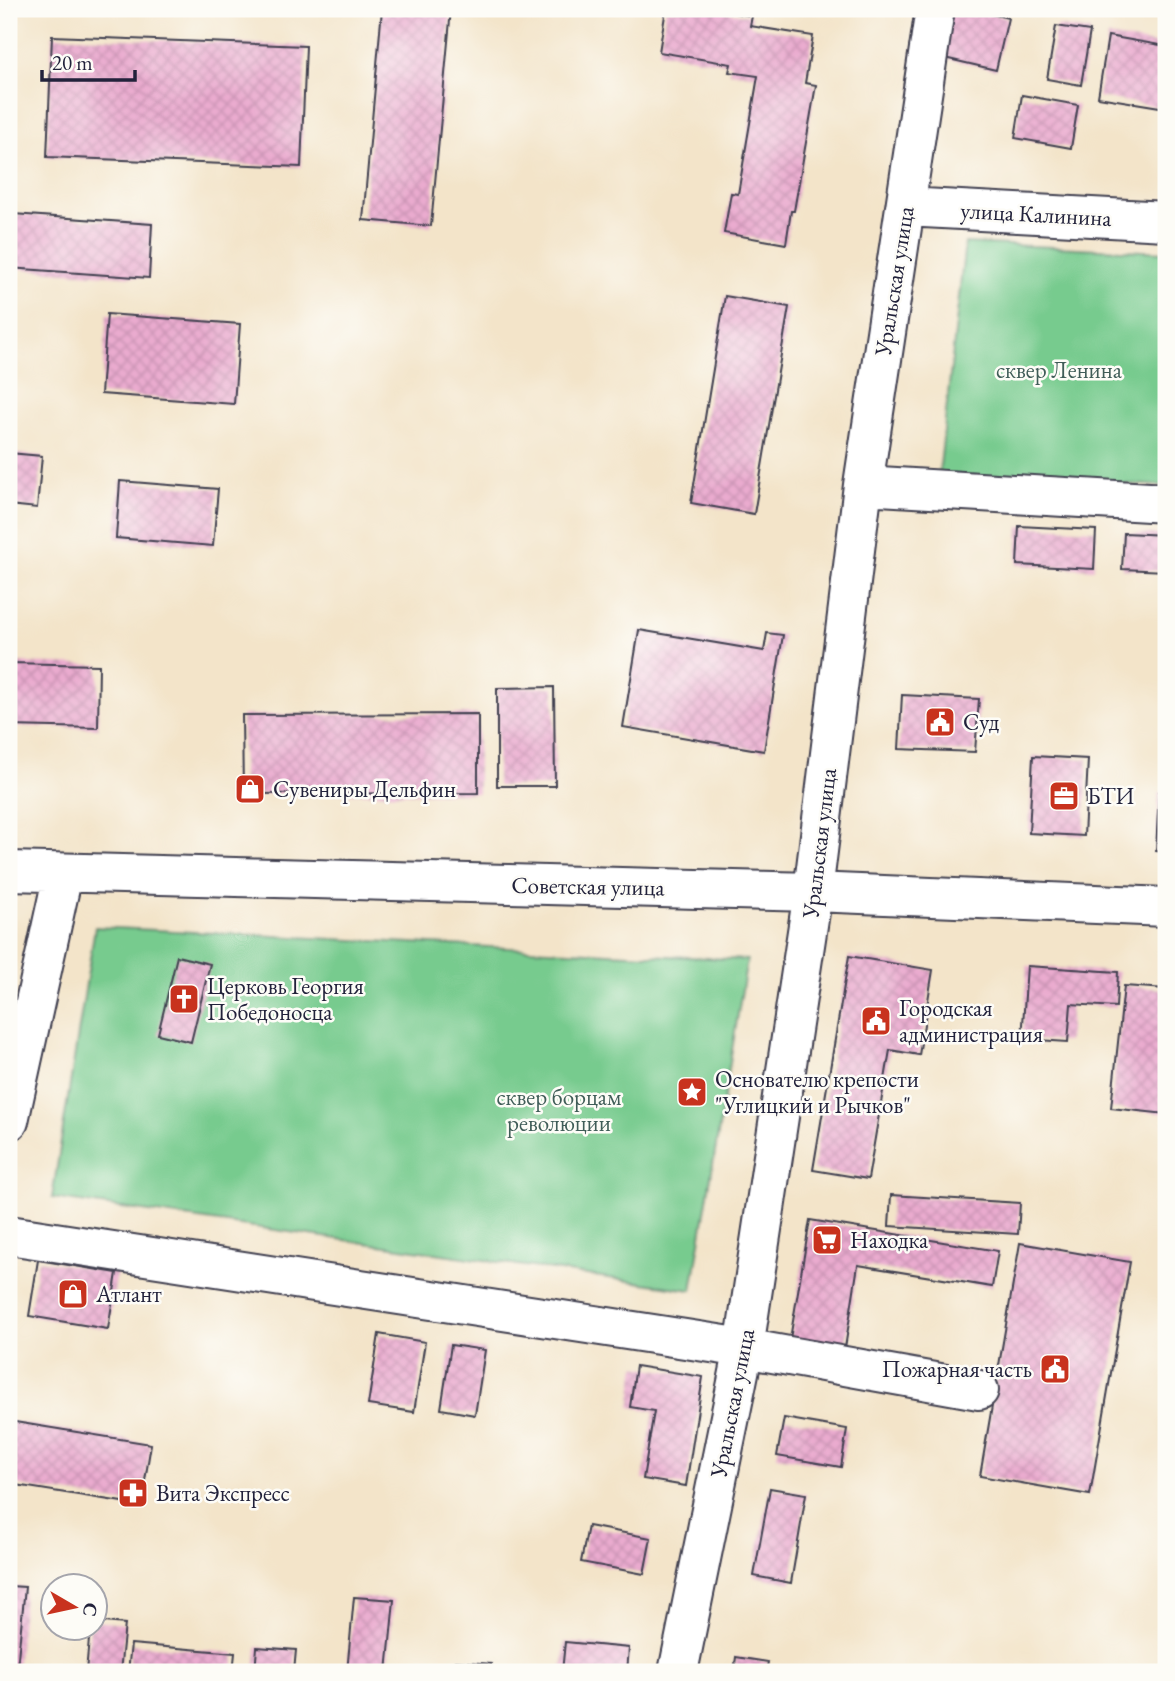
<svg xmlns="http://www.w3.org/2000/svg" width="1175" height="1681" font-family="'EB Garamond',serif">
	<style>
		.park { fill: #77cb8e; stroke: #4c7664; stroke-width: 2 }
		.building { fill: url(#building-cross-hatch) }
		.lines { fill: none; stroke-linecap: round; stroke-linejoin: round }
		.minor-casing { stroke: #413f50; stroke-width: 42 }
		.minor { stroke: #fff; stroke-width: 38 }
		.labels { text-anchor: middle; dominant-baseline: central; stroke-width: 5; stroke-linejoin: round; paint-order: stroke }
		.street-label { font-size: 23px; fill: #22223b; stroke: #fdfcf7 }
		.park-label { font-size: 23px; fill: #405d58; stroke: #fdfcf7 }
		.poi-label { font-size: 23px; fill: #22223b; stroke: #fdfcf7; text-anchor: start }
	</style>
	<defs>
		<pattern id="building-cross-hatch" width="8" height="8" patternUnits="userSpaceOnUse" patternTransform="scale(1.75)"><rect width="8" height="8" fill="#eaabcf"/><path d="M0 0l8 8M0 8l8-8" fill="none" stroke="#c893b3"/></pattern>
	</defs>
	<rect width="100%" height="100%" fill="#fdfcf7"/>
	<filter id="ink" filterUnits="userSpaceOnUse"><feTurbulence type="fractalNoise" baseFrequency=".0143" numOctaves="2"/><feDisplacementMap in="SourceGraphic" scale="14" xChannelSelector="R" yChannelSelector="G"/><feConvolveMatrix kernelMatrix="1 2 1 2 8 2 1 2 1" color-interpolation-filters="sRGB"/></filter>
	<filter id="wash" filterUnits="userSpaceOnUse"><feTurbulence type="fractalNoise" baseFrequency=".00686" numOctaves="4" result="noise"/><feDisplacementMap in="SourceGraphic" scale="28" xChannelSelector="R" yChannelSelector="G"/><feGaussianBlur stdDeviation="1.57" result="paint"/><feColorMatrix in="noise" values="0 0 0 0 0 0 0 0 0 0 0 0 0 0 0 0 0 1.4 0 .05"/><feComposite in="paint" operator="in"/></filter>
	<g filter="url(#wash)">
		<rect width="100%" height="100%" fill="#f3e4c9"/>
		<path class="park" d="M 965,243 L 1166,252 L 1166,486 L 939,475 Z
			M 95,927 L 747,960 L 692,1290 L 52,1198 Z"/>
		<g id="blocks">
			<path class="building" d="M 9,9 L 13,9 L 12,29 L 9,29 Z
				M 382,9 L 451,9 L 431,226 L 363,220 Z
				M 666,9 L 710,9 L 752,16 L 750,26 L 813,36 L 805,83 L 816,85 L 794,211 L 791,211 L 786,244 L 724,233 L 731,193 L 738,194 L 758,76 L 729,72 L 731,64 L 659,52 Z
				M 952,9 L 971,9 L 1008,18 L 996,70 L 940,57 Z
				M 1056,26 L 1090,31 L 1081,85 L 1047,79 Z
				M 52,36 L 306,46 L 301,167 L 47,157 Z
				M 1108,36 L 1166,46 L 1166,108 L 1098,97 Z
				M 1022,95 L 1078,105 L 1071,148 L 1015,138 Z
				M 13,214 L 152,224 L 149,278 L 9,268 Z
				M 725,296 L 789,307 L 754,514 L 691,503 Z
				M 107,314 L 240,324 L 234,404 L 101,394 Z
				M 9,453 L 42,456 L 37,508 L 9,505 Z
				M 120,481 L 218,489 L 213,546 L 116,538 Z
				M 1019,526 L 1096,530 L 1094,569 L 1017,565 Z
				M 1124,533 L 1166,535 L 1166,571 L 1122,569 Z
				M 639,630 L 764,651 L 767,633 L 783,635 L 764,751 L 623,727 Z
				M 9,663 L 99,665 L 98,728 L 9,726 Z
				M 554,687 L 555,786 L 497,786 L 497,688 Z
				M 902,695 L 979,699 L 975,752 L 899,749 Z
				M 478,714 L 478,793 L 243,794 L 242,715 Z
				M 1033,756 L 1088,759 L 1084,836 L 1029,833 Z
				M 1159,792 L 1166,792 L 1166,852 L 1156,851 Z
				M 177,956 L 210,964 L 191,1042 L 158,1034 Z
				M 849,956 L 933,970 L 919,1055 L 890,1050 L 868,1179 L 813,1170 Z
				M 1027,966 L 1118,972 L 1116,1007 L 1071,1004 L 1068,1042 L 1022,1039 Z
				M 1124,986 L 1166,989 L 1166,1114 L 1111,1108 Z
				M 891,1195 L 1020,1203 L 1018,1234 L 889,1226 Z
				M 810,1220 L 998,1251 L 992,1287 L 858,1265 L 845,1348 L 790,1339 Z
				M 1020,1243 L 1130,1262 L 1090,1495 L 980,1476 Z
				M 38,1260 L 117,1273 L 108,1329 L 29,1316 Z
				M 379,1334 L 425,1342 L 414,1412 L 368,1405 Z
				M 451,1345 L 485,1350 L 475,1415 L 441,1409 Z
				M 636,1366 L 703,1377 L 686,1486 L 643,1479 L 654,1411 L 630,1407 Z
				M 784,1418 L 847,1429 L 841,1467 L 777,1456 Z
				M 9,1421 L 151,1444 L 141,1505 L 9,1484 Z
				M 770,1488 L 806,1494 L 791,1583 L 754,1576 Z
				M 588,1526 L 651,1538 L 644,1574 L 581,1562 Z
				M 9,1586 L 25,1587 L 17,1668 L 45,1670 L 45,1672 L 9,1672 Z
				M 354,1597 L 394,1600 L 387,1672 L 347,1672 Z
				M 94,1621 L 125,1624 L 120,1672 L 86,1672 L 90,1628 L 94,1628 Z
				M 565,1642 L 629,1648 L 627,1672 L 562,1672 Z
				M 131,1644 L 235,1653 L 233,1672 L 128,1672 Z
				M 257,1647 L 296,1650 L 294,1672 L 255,1672 Z
				M 736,1657 L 768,1662 L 766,1672 L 734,1672 Z
				M 455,1661 L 491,1664 L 491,1672 L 454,1672 Z
				M 1071,1668 L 1097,1670 L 1097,1672 L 1071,1672 Z"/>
		</g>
	</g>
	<g filter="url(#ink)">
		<use href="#blocks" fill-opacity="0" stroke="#413f50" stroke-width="2"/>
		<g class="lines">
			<g class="minor-casing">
				<path id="minor" d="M 905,207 L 1166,221
					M 863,485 L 1166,503
					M 9,871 L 813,892 L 1166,907
					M 9,1121 L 63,874
					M 9,1235 L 744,1348 L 979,1390
					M 678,1672 L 744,1348 L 813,892 L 863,485 L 935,9"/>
			</g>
			<use href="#minor" class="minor"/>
		</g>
	</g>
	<defs>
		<g id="civic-square" transform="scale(1.575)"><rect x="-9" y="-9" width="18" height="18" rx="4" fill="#c8321e" stroke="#fdfcf7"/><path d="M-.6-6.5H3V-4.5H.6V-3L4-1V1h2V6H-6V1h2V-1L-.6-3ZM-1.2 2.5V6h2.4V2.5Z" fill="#fff"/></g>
		<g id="shop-square" transform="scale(1.575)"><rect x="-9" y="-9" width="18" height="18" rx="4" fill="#c8321e" stroke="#fdfcf7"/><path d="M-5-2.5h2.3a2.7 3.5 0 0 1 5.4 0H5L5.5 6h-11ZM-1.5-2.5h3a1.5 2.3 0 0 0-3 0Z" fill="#fff"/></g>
		<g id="office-square" transform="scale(1.575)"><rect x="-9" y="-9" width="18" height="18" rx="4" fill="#c8321e" stroke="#fdfcf7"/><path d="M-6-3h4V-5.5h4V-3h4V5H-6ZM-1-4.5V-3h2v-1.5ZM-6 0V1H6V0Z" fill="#fff"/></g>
		<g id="church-square" transform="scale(1.575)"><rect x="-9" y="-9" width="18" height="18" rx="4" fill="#c8321e" stroke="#fdfcf7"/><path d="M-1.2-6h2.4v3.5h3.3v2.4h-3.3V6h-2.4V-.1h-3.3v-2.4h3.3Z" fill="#fff"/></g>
		<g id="sight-square" transform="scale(1.575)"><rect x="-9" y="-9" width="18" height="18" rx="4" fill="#c8321e" stroke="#fdfcf7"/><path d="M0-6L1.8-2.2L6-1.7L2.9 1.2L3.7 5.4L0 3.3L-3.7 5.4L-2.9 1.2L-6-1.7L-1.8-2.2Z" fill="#fff"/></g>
		<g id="supermarket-square" transform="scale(1.575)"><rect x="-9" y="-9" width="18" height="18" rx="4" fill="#c8321e" stroke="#fdfcf7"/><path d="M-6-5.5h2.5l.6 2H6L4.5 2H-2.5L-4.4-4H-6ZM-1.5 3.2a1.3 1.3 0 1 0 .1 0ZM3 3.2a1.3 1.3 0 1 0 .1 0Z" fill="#fff"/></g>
		<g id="pharmacy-square" transform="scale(1.575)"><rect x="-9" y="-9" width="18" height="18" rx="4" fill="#c8321e" stroke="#fdfcf7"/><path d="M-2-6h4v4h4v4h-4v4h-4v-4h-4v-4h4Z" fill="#fff"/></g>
	</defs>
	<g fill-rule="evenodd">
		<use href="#civic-square" x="940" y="722"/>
		<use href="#shop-square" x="250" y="789"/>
		<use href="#office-square" x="1064" y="796"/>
		<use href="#church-square" x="184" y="999"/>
		<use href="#civic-square" x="876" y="1021"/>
		<use href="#sight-square" x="692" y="1092"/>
		<use href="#supermarket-square" x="827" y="1240"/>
		<use href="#shop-square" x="73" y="1294"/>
		<use href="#civic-square" x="1055" y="1369"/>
		<use href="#pharmacy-square" x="133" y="1493"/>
	</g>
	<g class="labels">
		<g class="street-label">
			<text transform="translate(1036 214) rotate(3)">улица Калинина</text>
			<text transform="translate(894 281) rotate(-81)">Уральская улица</text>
			<text transform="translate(819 843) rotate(-83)">Уральская улица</text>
			<text transform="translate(588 886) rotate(1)">Советская улица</text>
			<text transform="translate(732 1403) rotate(-79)">Уральская улица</text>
		</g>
		<g class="park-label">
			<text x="1059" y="370">сквер Ленина</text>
			<text x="559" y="1097">сквер борцам<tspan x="559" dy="26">революции</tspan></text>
		</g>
		<g class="poi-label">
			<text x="963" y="722">Суд</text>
			<text x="273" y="789">Сувениры Дельфин</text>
			<text x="1087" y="796">БТИ</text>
			<text x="207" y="986">Церковь Георгия<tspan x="207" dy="26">Победоносца</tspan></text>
			<text x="899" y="1008">Городская<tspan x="899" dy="26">администрация</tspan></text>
			<text x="715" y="1079">Основателю крепости<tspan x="715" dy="26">"Углицкий и Рычков"</tspan></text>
			<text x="850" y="1240">Находка</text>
			<text x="96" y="1294">Атлант</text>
			<text x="1032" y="1369" text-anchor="end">Пожарная часть</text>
			<text x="156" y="1493">Вита Экспресс</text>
		</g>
	</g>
	<rect width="1175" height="1681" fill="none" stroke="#fdfcf7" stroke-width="35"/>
	<g transform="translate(74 1607) rotate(99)"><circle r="33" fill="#fdfcf7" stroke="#a5a5ac" stroke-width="2"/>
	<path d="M0-5L12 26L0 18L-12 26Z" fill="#c8321e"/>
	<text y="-10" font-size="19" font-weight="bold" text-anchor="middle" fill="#22223b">С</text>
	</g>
	<path d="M42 70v10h93v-10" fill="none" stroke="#22223b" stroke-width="3.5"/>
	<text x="52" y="70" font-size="21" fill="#22223b" stroke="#fdfcf7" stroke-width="5" paint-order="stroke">20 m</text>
</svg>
